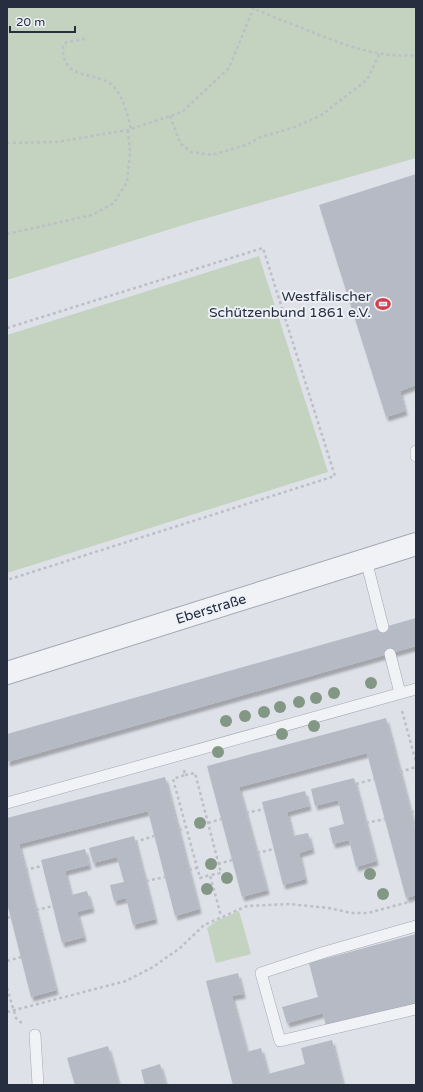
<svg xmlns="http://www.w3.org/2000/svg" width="423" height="1092" font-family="'Varela Round',sans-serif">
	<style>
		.green { fill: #c3d3bf }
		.building { fill: #b5bac5; filter: url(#shadow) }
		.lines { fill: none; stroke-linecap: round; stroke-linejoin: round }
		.service-casing { stroke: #a3a8b2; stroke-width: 12 }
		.tertiary-casing { stroke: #a3a8b2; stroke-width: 24 }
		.path { stroke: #bcbfc7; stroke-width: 2.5; stroke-dasharray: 3 3; stroke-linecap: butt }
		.service { stroke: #f1f2f6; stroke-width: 11 }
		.tertiary { stroke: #f1f2f6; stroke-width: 22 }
		.tree { fill: #839884 }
		.labels { text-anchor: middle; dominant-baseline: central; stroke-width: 4; stroke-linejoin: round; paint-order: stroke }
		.poi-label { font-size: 14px; fill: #262e40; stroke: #edf0f6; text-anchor: end }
		.street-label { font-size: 14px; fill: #262e40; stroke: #edf0f6 }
	</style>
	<defs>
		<filter id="shadow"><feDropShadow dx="2.5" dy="4.5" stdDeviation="1" flood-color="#0004"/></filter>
	</defs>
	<rect width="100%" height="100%" fill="#dee1e8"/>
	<path class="green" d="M 7,7 L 416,7 L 416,158 L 193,222 L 7,280 Z
		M 259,256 L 328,472 L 7,573 L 7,335 Z
		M 239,911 L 251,954 L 216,963 L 207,928 L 216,921 Z"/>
	<path class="building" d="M 416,174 L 416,385 L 400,391 L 405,411 L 386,417 L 319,205 Z
		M 416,618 L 416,646 L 7,762 L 7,734 Z
		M 386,718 L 416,832 L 416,895 L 406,898 L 367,753 L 239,787 L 267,890 L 242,897 L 207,766 Z
		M 165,777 L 199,909 L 175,916 L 148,811 L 19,844 L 56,990 L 31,997 L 7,903 L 7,818 Z
		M 354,778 L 376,861 L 356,867 L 349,840 L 333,844 L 329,828 L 344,824 L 338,800 L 315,806 L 311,789 Z
		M 305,791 L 309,806 L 287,812 L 293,836 L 308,833 L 312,849 L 299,853 L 305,879 L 283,885 L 262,802 Z
		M 134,836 L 155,919 L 133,925 L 126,898 L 114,901 L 110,885 L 124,882 L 117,857 L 93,863 L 89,848 Z
		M 85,849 L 89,865 L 65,871 L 71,895 L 87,891 L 92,908 L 77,912 L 84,937 L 62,943 L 41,860 Z
		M 416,934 L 416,1002 L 326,1026 L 323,1013 L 287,1023 L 282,1007 L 318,997 L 309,963 Z
		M 238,973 L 243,994 L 232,996 L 247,1052 L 261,1048 L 268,1074 L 305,1064 L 301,1048 L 332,1040 L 343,1085 L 233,1085 L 206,981 Z
		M 108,1046 L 119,1085 L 75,1085 L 67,1058 Z
		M 160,1064 L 166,1085 L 145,1085 L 141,1070 Z"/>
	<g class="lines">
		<g class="service-casing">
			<path id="service" d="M 416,451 L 416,456
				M 366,560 L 383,627
				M 390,654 L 400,693
				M 7,803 L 416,689
				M 416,926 L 325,952 L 261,973 L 280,1041 L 416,1009
				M 35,1035 L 38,1085"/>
		</g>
		<g class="tertiary-casing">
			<path id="tertiary" d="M 7,673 L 416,544"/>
		</g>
		<path class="path" d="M 251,7 C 265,14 281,20 297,26 C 335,41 374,59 416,55
			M 85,39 L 67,42 L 63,45 C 61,83 97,70 113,86 C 124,97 127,114 131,129
			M 170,116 L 180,143 L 191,152 L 212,155 L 246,145 L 261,137 L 292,128 L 320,116 L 367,80 L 380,53
			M 7,143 L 57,142 L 128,130 L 182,112 L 229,68 L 254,7
			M 7,234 L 92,215 L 114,203 L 127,182 L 130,152 L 128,130
			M 7,328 L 263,248 L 335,476 L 7,580
			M 402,711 L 416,762
			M 184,770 L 185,775 L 173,779 L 200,878 L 210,875 L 221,916
			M 400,772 L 416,767
			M 185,775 L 195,773 L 221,873 L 210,875
			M 356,784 L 374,779
			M 411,812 L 416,811
			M 246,813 L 264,809
			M 208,823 L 221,819
			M 366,823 L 385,819
			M 179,830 L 186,827
			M 135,842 L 154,836
			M 257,853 L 274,849
			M 218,864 L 232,860
			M 25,870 L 42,866
			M 189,870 L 197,868
			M 146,881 L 165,877
			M 36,910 L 53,906
			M 7,918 L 10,917
			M 7,961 L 21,957
			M 7,988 L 16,1018 L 24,1025
			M 7,1012 L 126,981 L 153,967 L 180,948 L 204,925 L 247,906 L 289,904 L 329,908 L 351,913 L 368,913 L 416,900"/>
		<use href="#service" class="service"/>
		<use href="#tertiary" class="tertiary"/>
	</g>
	<g class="tree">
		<circle cx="371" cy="683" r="6"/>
		<circle cx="334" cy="693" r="6"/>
		<circle cx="316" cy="698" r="6"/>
		<circle cx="299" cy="702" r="6"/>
		<circle cx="280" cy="707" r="6"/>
		<circle cx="264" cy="712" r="6"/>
		<circle cx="245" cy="716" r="6"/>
		<circle cx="226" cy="721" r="6"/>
		<circle cx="314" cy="726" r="6"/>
		<circle cx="282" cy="734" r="6"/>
		<circle cx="218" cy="752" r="6"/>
		<circle cx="200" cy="823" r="6"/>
		<circle cx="211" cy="864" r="6"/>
		<circle cx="370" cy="874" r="6"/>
		<circle cx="227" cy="878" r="6"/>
		<circle cx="207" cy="889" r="6"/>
		<circle cx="383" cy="894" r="6"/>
	</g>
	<defs>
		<g id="stadium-bare" transform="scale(1.2)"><path d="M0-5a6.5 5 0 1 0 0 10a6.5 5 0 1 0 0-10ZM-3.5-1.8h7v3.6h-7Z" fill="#d43d4b" stroke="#edf0f6" stroke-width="2.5" paint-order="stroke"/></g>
	</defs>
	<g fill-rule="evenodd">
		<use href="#stadium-bare" x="383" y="304"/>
	</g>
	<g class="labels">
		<g class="poi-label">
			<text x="371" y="296">Westfälischer<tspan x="371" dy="16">Schützenbund 1861 e.V.</tspan></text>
		</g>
		<g class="street-label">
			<text transform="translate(211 609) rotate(-17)">Eberstraße</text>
		</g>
	</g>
	<rect width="423" height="1092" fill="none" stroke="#262e40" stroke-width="16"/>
	<path d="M10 26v6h65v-6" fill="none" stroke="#262e40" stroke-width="2"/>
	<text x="16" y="26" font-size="12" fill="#262e40" stroke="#edf0f6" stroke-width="3" paint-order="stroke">20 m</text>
</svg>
